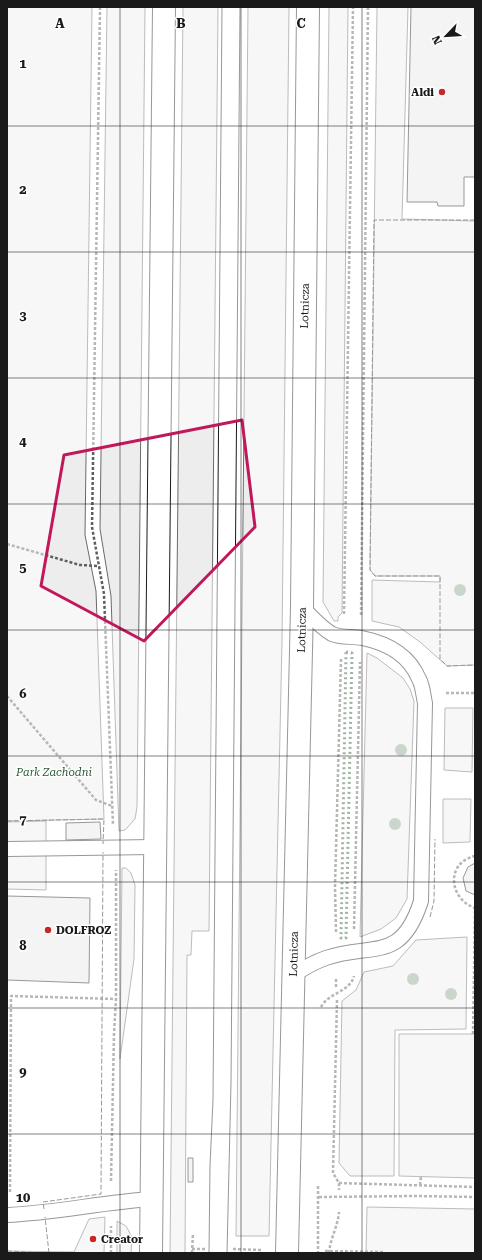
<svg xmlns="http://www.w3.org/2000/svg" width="482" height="1260" font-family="'Roboto Serif',serif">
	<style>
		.built { fill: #ededed; stroke: #6a6a6a }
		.building { fill: #e6e6e6; stroke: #1a1a1a }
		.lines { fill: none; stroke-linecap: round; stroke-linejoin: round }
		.lane-casing { stroke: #1a1a1a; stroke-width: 16 }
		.primary-casing { stroke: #1a1a1a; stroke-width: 24 }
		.path { stroke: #5f5f5f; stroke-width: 2.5; stroke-dasharray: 3 2; stroke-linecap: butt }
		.lane { stroke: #fff; stroke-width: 14 }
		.primary { stroke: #fff; stroke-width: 22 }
		.tram { stroke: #1a1a1a; stroke-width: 1 }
		.hedge { stroke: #2b5a34; stroke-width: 3; stroke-dasharray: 2 3; stroke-linecap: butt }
		.fence { stroke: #1a1a1a; stroke-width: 1; stroke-dasharray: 5 2; stroke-linecap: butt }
		.tree { fill: #8aa48f }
		.marked { fill: none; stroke: #c2185b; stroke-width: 3; stroke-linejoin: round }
		.grid { fill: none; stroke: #1a1a1a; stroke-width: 1; stroke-opacity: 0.55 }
		.poi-dot { fill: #c62828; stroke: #fff; stroke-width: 1.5 }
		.labels { text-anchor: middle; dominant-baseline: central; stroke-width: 3; stroke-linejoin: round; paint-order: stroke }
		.poi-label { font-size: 11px; font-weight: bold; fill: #1a1a1a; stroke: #fff; text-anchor: start }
		.street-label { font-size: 11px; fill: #1a1a1a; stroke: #fff }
		.park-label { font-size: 11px; font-style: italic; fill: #2b5a34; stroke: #fff }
		.grid-label { font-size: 13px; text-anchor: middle; font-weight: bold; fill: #1a1a1a; stroke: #fff; stroke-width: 3; stroke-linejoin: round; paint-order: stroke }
	</style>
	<rect width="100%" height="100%" fill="#fff"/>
	<path class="built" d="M 7,7 L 92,7 L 85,535 L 96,591 L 104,819 L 7,821 Z
		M 107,7 L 145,7 L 137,807 L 135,819 L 125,830 L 119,831 L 111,596 L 100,529 Z
		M 183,7 L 218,7 L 209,931 L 192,931 L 191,955 L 187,955 L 185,1253 L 170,1253 Z
		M 248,7 L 289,7 L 282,642 L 269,1236 L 236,1236 Z
		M 329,7 L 348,7 L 342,613 L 338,617 L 338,621 L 334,621 L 323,602 Z
		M 377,7 L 408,7 L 402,219 L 475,221 L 475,665 L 447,666 L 420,642 L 399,627 L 372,621 L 372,580 L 440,582 L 440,576 L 375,576 L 370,570 Z
		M 367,653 L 377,658 L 403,678 L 410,689 L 414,701 L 407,899 L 396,918 L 381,929 L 360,937 Z
		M 445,708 L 473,708 L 472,772 L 444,770 Z
		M 443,799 L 471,799 L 470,842 L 443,843 Z
		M 46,821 L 46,890 L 7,889 L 7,822 Z
		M 122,868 L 126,868 L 131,873 L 135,885 L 134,959 L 120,1059 Z
		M 467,937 L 466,1029 L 395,1030 L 394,1176 L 350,1176 L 339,1163 L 342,1001 L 356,990 L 364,972 L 393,966 L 416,940 Z
		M 399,1034 L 475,1034 L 475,1178 L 399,1176 Z
		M 367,1207 L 475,1209 L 475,1253 L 366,1253 Z
		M 105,1217 L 104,1253 L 7,1253 L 7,1251 L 74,1252 L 89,1219 Z
		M 117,1221 L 126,1226 L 132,1237 L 131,1253 L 117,1253 Z"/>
	<path class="building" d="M 411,7 L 475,7 L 475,177 L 464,177 L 464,206 L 438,206 L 437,202 L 407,202 Z
		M 100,822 L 101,839 L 66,840 L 66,823 Z
		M 475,863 L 475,895 L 466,891 L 463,878 L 468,867 Z
		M 7,896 L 90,898 L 89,983 L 7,980 Z
		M 188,1158 L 193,1158 L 193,1182 L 188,1182 Z"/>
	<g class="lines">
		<g class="lane-casing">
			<path id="lane" d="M 7,849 L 154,847
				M 294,975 C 304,968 314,962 326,958 C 372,942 401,964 421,901 L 425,703 C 423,695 423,686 419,679 C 409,655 387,643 362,638 C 352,636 341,638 332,634 C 320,627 311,616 302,607
				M 7,1215 C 56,1213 103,1202 152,1199"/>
		</g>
		<g class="primary-casing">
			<path id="primary" d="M 151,1253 L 164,7
				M 287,1253 L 302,607 L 308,7"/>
		</g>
		<path class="path" d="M 100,7 L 92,527 L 104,594 L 113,825
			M 7,544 L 80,565 L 99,566
			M 344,614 L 353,7
			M 361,615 L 368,7
			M 446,693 L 475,693
			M 7,696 L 96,800 L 112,806
			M 354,929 L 360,662
			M 336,932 L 335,887 L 341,659
			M 336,979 L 336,987
			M 337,1000 L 333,1173 L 339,1183 L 339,1190
			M 321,1007 C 328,993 350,992 354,976
			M 473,1034 L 475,908 C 449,899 445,863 475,856
			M 111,1181 L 114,1034 L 116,999 L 116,870
			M 339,1183 L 475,1187
			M 420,1185 L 421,1177
			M 318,1186 L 318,1253
			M 10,1192 L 11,996 L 116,999
			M 319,1197 L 415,1196 L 475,1197
			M 192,1249 L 206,1249
			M 233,1249 L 261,1250
			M 325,1251 L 385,1252
			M 111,1253 L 111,1226
			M 192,1253 L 193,1233
			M 329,1253 C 330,1239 338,1226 339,1212"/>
		<use href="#lane" class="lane"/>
		<use href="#primary" class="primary"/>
		<path class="tram" d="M 209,1253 L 210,1165 L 213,1100 L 222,7
			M 227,1253 L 231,1083 L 240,7"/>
		<path class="hedge" d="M 346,652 L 352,653 L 346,938 L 341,938 Z"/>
		<path class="fence" d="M 475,220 L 374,220 L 370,570 L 375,576 L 440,576 L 440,659 L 447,666 L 475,665
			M 7,821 L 104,819 L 103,844
			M 430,917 L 434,901 L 435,839
			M 44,1209 L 43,1202 L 101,1194 L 103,852
			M 7,1251 L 49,1253 L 45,1217"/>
	</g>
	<g class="tree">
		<circle cx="460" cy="590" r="6"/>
		<circle cx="401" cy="750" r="6"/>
		<circle cx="395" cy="824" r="6"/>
		<circle cx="413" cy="979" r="6"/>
		<circle cx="451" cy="994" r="6"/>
	</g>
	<path d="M0 0H482V1260H0ZM 242,420 L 255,527 L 144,641 L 41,586 L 64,455 Z" fill="#fff" fill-opacity=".55" fill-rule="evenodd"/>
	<path class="marked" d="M 242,420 L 255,527 L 144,641 L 41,586 L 64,455 Z"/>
	<path class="grid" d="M 120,7 L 120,1253M 241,7 L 241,1253M 362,7 L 362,1253M 7,126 L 475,126M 7,252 L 475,252M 7,378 L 475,378M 7,504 L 475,504M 7,630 L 475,630M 7,756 L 475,756M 7,882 L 475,882M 7,1008 L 475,1008M 7,1134 L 475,1134"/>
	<g class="poi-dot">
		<circle cx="442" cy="92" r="4"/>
		<circle cx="48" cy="930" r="4"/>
		<circle cx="93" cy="1239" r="4"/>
	</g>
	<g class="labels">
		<g class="poi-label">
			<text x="434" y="92" text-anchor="end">Aldi</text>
			<text x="56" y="930">DOLFROZ</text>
			<text x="101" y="1239">Creator</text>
		</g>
		<g class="street-label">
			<text transform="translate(305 306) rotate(-89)">Lotnicza</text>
			<text transform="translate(302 630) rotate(-89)">Lotnicza</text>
			<text transform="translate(294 954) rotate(-89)">Lotnicza</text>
		</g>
		<g class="park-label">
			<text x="54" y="772">Park Zachodni</text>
		</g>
	</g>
	<g class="grid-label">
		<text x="60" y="28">A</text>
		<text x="181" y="28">B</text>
		<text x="301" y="28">C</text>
		<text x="23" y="68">1</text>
		<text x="23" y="194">2</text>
		<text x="23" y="320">3</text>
		<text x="23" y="446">4</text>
		<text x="23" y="572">5</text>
		<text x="23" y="698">6</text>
		<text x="23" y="824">7</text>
		<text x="23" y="950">8</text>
		<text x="23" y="1076">9</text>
		<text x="23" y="1202">10</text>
	</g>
	<rect width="482" height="1260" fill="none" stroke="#1a1a1a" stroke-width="16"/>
	<g transform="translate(446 36) rotate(245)" stroke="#ffffff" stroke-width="3" paint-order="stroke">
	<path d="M0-3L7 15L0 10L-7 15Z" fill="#1a1a1a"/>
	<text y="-6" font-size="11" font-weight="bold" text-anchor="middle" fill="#1a1a1a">N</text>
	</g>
</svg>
